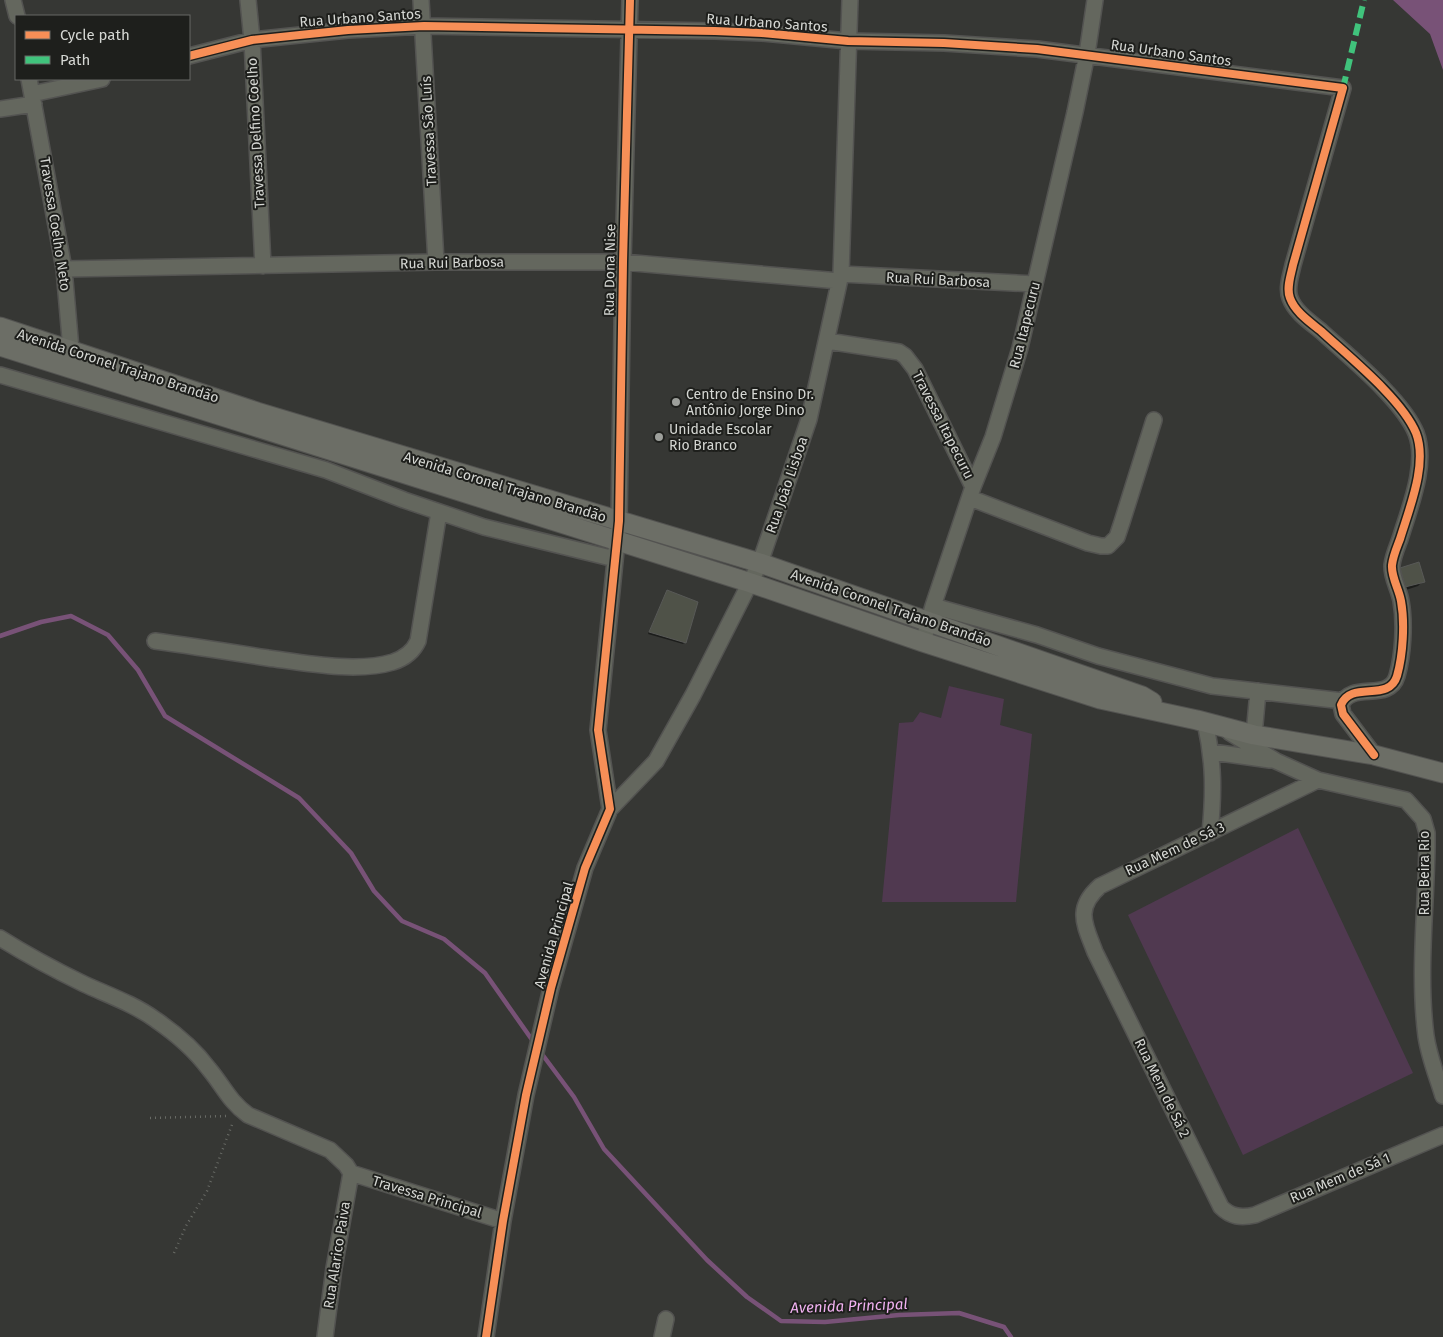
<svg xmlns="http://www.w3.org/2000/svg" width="1443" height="1337" font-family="'Fira Sans',sans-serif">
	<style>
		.green { fill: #503950 }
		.water { fill: #785277 }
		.shadow { fill: #0007 }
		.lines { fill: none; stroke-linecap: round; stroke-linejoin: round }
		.stream { stroke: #785277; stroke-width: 4.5 }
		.building { fill: #4f5248; stroke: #585957 }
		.minor-casing { stroke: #535351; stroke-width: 18 }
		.major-casing { stroke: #535351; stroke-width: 21 }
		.path { stroke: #686a65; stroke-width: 2.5; stroke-dasharray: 1 4; stroke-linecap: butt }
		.minor { stroke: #64675e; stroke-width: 15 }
		.major { stroke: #6c6e66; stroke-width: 19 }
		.quiet { stroke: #40c37c; stroke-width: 6; stroke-dasharray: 12 6; stroke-linecap: butt }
		.cycleway-casing { stroke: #1e1f1c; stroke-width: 11 }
		.cycleway { stroke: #f78f57; stroke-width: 8 }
		.poi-dot { fill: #9d9f9b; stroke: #1e1f1c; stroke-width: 2 }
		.labels { text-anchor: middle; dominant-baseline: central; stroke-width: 4; stroke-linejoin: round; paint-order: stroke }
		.street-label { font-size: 14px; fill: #d5d7d3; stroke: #1e1f1c }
		.poi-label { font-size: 14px; fill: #d5d7d3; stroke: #1e1f1c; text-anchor: start }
		.water-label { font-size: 15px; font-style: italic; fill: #f2b2f2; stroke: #1e1f1c }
	</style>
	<rect width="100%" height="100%" fill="#363734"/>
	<path class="green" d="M 949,686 L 1004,699 L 1000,725 L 1032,734 L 1016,902 L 882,902 L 899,723 L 913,722 L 920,712 L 941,718 Z
		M 1298,828 L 1413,1073 L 1243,1155 L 1128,915 Z"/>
	<path class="water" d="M 1393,0 L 1443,0 L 1443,70 L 1430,34 Z"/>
	<path class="shadow" d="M 1418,564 L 1423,581 L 1418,586 L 1400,592 L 1395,574 L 1400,569 Z
		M 667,591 L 685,642 L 683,644 L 648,634 Z"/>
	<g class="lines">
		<path class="stream" d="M 0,636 L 41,622 L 71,616 L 108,635 L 138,670 L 165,716 L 299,798 L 351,853 L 374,891 L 402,921 L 444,939 L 485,973 L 535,1044
			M 539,1050 L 574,1097 L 604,1149 L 707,1260 L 747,1297 L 781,1321 L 825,1322 L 899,1315 L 959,1313 L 1004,1327 L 1011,1337"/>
	</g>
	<path class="building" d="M 1419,562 L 1425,582 L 1405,587 L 1400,568 Z
		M 667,590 L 698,602 L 686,643 L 649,632 Z"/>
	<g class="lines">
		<g class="minor-casing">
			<path id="minor" d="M 13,0 L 17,16
				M 248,0 L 252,40 L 263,266
				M 421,0 L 436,262
				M 189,56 L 252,40 L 348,30 L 424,26 L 715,31 L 762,33 L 848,41 L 944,43 L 1037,49 L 1343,88 L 1293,265 C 1291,275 1286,288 1290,298 C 1295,312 1310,322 1321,331 C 1348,356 1402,399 1416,433 C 1428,464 1409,509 1400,539 C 1397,547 1393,556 1392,565 C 1391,577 1399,589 1401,601 C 1405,623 1403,655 1397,676 C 1389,703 1351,680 1341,705 L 1343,714 L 1374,755
				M 29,79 L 64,269 L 72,361
				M 32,94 L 102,79
				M 0,109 L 34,104
				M 64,269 L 436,262 L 623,262 L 839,281
				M 841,274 L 1035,284
				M 827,341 L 899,352 L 905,356 L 915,369 L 973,487
				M 0,375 L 326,470 L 404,500 L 484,527 L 615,559
				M 970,498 L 1088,543 L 1101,546 L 1108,546 L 1117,537 L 1122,522 L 1154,420
				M 933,606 L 1037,635 L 1098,656 L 1212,686 L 1343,701
				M 155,641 C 192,646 230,652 268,658 C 305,663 357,673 393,662 C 405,658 413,652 418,641 L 439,512
				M 923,642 L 933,606 L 973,487 L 993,437 L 1020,348 L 1075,112 L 1087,54 L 1095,0
				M 1205,722 C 1214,762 1214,792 1210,833
				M 1229,732 L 1276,761 L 1318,780 L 1406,800 L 1423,819 L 1427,833 L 1427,847 C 1426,910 1418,974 1426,1036 C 1429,1057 1437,1076 1443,1096
				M 1254,735 L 1258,691
				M 1212,752 L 1270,760
				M 1318,780 L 1100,886 C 1074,909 1085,925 1095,952 L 1221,1207 C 1231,1217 1241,1218 1255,1215 L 1443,1135
				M 610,809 L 656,761 L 693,695 L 760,563 L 809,419 L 841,274 L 850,0
				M 0,938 C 27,955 55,970 84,984 C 108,995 134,1004 156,1020 C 175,1033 195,1050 209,1069 C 224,1087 229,1101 248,1115 L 330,1150 L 346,1165 L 351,1173
				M 351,1173 L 503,1221
				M 325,1337 L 334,1268 L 351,1173
				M 486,1337 L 503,1221 L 526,1095 L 551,988 L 585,868 L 610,809 L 598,730 L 619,521 L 623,262 L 630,0
				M 662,1337 L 666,1319"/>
		</g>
		<g class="major-casing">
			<path id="major" d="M 0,327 L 257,412 L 760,563 L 1142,696 L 1152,702
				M 0,346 L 751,583 L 923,642 L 1100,699 L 1197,720 L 1254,735 L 1374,755 L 1443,773"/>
		</g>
		<path class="path" d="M 150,1118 L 227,1116
			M 174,1253 L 186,1226 L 207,1191 L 233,1122"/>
		<use href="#minor" class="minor"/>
		<use href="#major" class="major"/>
		<path class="quiet" d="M 1343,88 L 1364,0"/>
		<g class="cycleway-casing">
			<path id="cycleway" d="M 189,56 L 252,40 L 348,30 L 424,26 L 715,31 L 762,33 L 848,41 L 944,43 L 1037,49 L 1343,88 L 1293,265 C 1291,275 1286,288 1290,298 C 1295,312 1310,322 1321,331 C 1348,356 1402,399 1416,433 C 1428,464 1409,509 1400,539 C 1397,547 1393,556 1392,565 C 1391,577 1399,589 1401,601 C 1405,623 1403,655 1397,676 C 1389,703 1351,680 1341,705 L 1343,714 L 1374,755
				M 486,1337 L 503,1221 L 526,1095 L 551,988 L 585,868 L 610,809 L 598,730 L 619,521 L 623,262 L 630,0"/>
		</g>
		<use href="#cycleway" class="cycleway"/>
	</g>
	<g class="poi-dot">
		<circle cx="676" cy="402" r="5"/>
		<circle cx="659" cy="437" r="5"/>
	</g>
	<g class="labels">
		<g class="street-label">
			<text transform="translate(360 18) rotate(-4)">Rua Urbano Santos</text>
			<text transform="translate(767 23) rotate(4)">Rua Urbano Santos</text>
			<text transform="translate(1171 53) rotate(8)">Rua Urbano Santos</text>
			<text transform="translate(429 131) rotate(-93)">Travessa São Luís</text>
			<text transform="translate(256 133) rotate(-93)">Travessa Delfino Coelho</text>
			<text transform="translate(55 224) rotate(81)">Travessa Coelho Neto</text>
			<text transform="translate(452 263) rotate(-1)">Rua Rui Barbosa</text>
			<text transform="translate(610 270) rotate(-89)">Rua Dona Nise</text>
			<text transform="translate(938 280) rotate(3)">Rua Rui Barbosa</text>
			<text transform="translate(1025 325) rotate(-76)">Rua Itapecuru</text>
			<text transform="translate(118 366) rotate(18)">Avenida Coronel Trajano Brandão</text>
			<text transform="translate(943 425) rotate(63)">Travessa Itapecuru</text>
			<text transform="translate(787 485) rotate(-71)">Rua João Lisboa</text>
			<text transform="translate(505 487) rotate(17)">Avenida Coronel Trajano Brandão</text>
			<text transform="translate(891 608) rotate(19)">Avenida Coronel Trajano Brandão</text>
			<text transform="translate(1175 849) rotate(-25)">Rua Mem de Sá 3</text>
			<text transform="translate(1424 873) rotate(-90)">Rua Beira Rio</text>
			<text transform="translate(554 935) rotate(-74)">Avenida Principal</text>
			<text transform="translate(1162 1088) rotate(64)">Rua Mem de Sá 2</text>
			<text transform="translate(1340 1178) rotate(-23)">Rua Mem de Sá 1</text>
			<text transform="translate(427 1197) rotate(17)">Travessa Principal</text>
			<text transform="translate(337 1255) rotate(-81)">Rua Alarico Paiva</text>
		</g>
		<g class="poi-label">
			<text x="686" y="394">Centro de Ensino Dr.<tspan x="686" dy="16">Antônio Jorge Dino</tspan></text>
			<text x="669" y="429">Unidade Escolar<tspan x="669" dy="16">Rio Branco</tspan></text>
		</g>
		<g class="water-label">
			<text transform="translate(849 1306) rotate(-2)">Avenida Principal</text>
		</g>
	</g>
	<rect x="15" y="15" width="175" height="65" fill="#1e1f1c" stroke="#676965"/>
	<rect x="25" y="31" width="25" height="8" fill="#f78f57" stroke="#676965"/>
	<text x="60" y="40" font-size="15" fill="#d5d7d3">Cycle path</text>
	<rect x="25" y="56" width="25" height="8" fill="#40c37c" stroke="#676965"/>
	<text x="60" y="65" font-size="15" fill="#d5d7d3">Path</text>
</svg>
